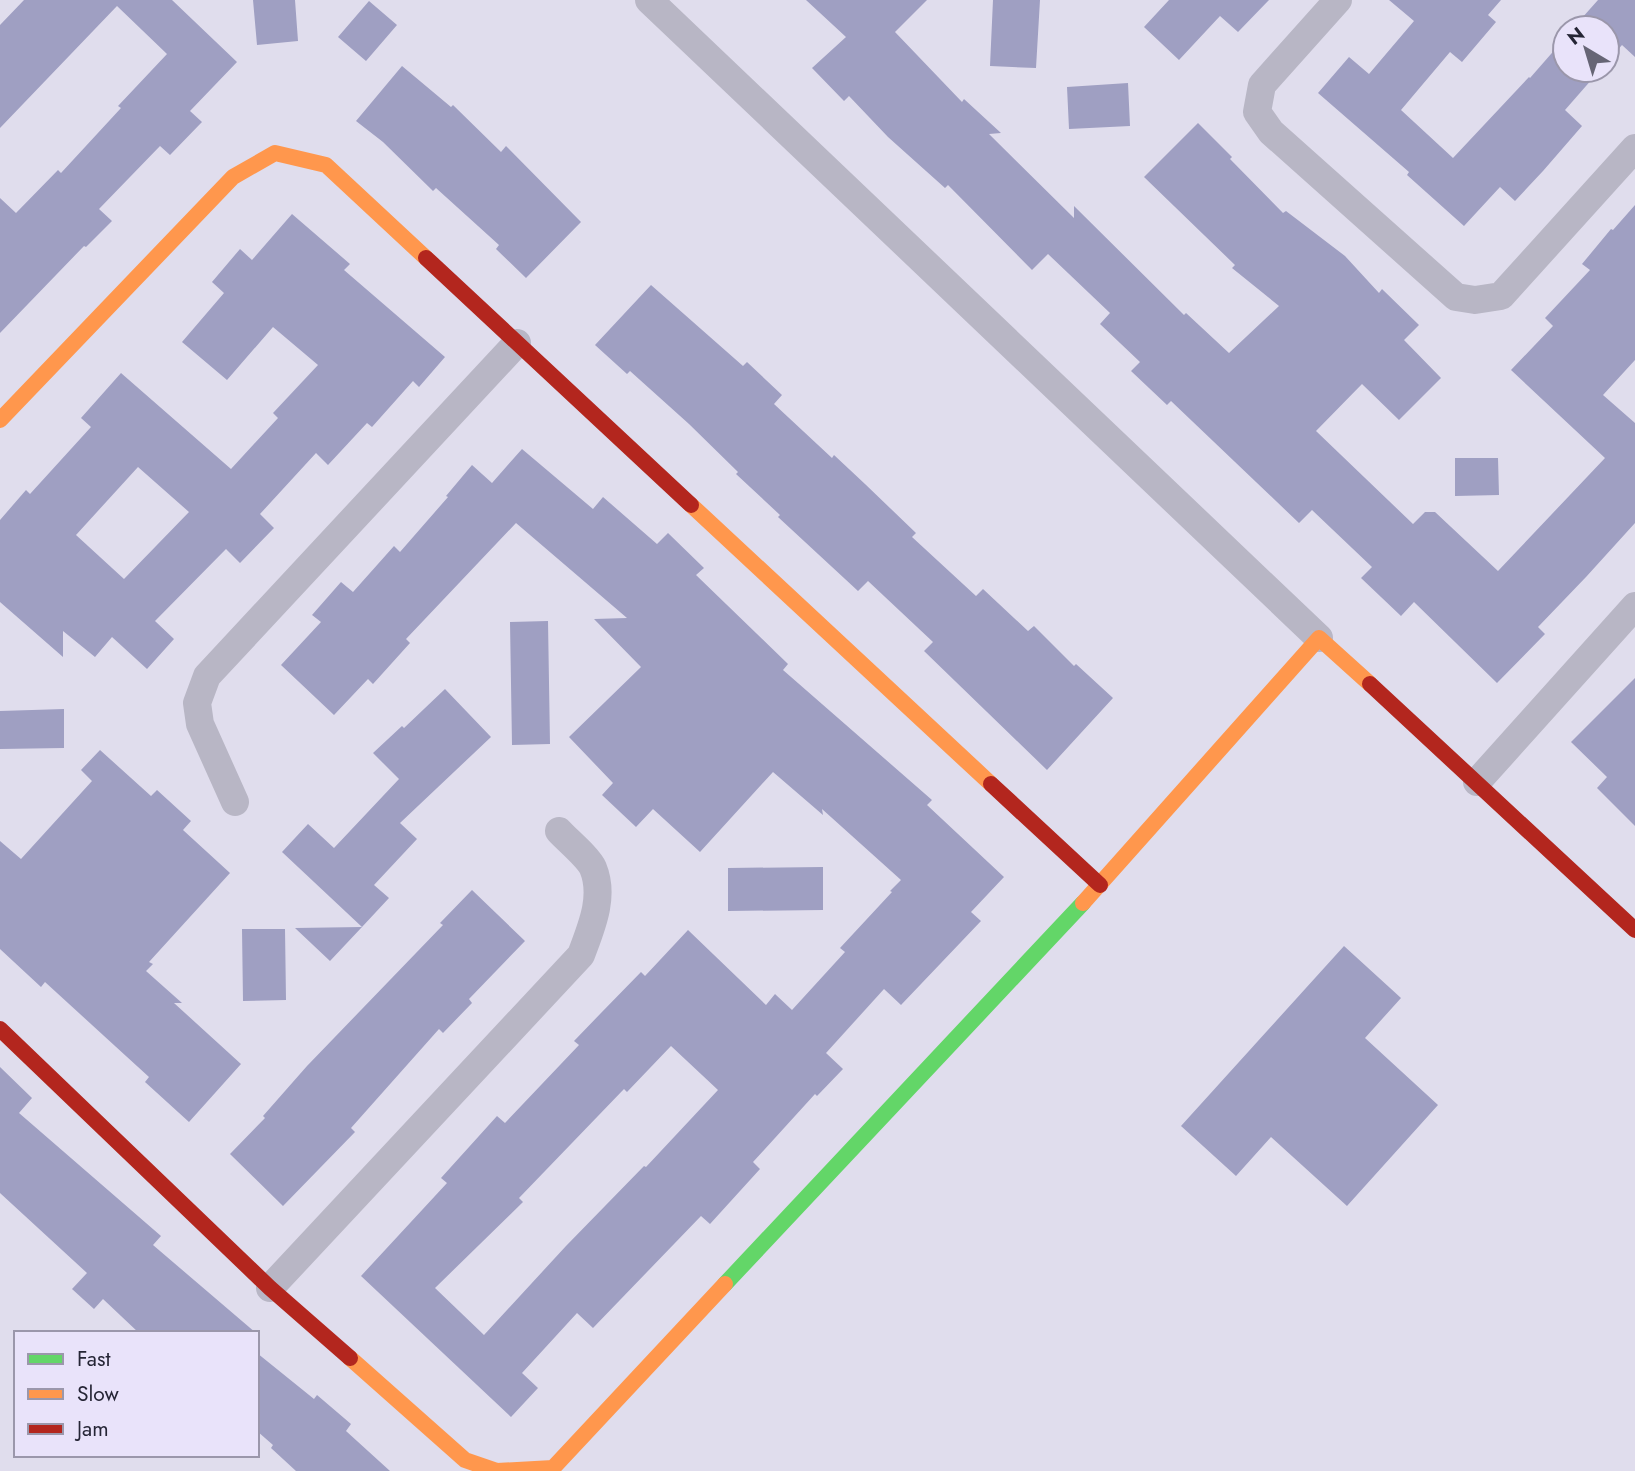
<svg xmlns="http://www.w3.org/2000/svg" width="1635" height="1471" font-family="Jost,sans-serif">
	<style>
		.building { fill: #9f9fc2; fill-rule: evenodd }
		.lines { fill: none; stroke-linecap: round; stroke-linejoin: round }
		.street { stroke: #b8b6c5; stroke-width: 28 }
		.fast { stroke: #63d668; stroke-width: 16 }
		.slow { stroke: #ff974d; stroke-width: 16 }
		.jam { stroke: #b3261e; stroke-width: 16 }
	</style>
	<rect width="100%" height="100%" fill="#e0dded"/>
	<path class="building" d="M 24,0 L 172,0 L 237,62 L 190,111 L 202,122 L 170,155 L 160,146 L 99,209 L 112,221 L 86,247 L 84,246 L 0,333 L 0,198 L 16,213 L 58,170 L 61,173 L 121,108 L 118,106 L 167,54 L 117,6 L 0,128 L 0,25 Z
		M 253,0 L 295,0 L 298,41 L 257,45 Z
		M 806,0 L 927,0 L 895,32 L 962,102 L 964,99 L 1001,133 L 989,134 L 1074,218 L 1074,206 L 1184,315 L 1186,313 L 1229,353 L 1279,306 L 1232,268 L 1235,265 L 1144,177 L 1198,123 L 1232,157 L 1230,159 L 1283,213 L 1286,211 L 1345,256 L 1379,293 L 1382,289 L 1419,325 L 1404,340 L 1441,378 L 1399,420 L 1362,384 L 1316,431 L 1413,524 L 1425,512 L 1435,512 L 1498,571 L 1605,458 L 1511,370 L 1553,326 L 1545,318 L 1590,270 L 1582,264 L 1611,229 L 1613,230 L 1635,205 L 1635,360 L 1603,395 L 1635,423 L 1635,523 L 1586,577 L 1538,627 L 1545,634 L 1497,683 L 1414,602 L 1401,616 L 1361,578 L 1372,567 L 1312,510 L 1299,523 L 1171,401 L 1167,405 L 1131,371 L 1140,362 L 1100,324 L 1110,313 L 1048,254 L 1032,270 L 948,185 L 945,188 L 888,137 L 849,96 L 844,101 L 812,68 L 846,37 Z
		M 993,0 L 1040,0 L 1036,68 L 990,66 Z
		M 1169,0 L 1269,0 L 1238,32 L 1220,16 L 1179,60 L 1144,27 Z
		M 1389,0 L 1501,0 L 1488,15 L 1496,22 L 1462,62 L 1450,52 L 1401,110 L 1453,158 L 1529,77 L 1530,78 L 1565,38 L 1565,70 L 1600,70 L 1565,110 L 1582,126 L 1543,171 L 1515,201 L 1500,187 L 1464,226 L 1407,175 L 1409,172 L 1318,93 L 1349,57 L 1369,74 L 1414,21 Z
		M 1598,0 L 1635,0 L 1635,57 L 1622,45 L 1607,62 L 1607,28 L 1573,28 Z
		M 369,1 L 397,25 L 366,61 L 338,37 Z
		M 402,66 L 451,107 L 453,105 L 501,152 L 506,146 L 581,222 L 526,278 L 496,249 L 499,245 L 436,188 L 433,191 L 383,142 L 356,121 Z
		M 1128,83 L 1130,126 L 1069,129 L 1067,87 Z
		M 292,214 L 350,264 L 344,270 L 445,357 L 419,387 L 413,381 L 372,427 L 367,423 L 328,465 L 316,453 L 260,514 L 274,528 L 240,563 L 226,549 L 155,621 L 174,639 L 147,669 L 112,637 L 95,657 L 63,631 L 63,657 L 0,602 L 0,520 L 26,490 L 30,494 L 91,427 L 81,418 L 121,373 L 231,469 L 278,418 L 273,413 L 318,365 L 273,327 L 227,380 L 182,342 L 224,293 L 212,282 L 240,249 L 252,260 ZM 138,467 L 189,512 L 124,579 L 76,535 Z
		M 651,285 L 743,366 L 747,362 L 782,395 L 774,404 L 832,458 L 834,455 L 865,484 L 916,533 L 912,537 L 976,596 L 983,589 L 1028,631 L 1034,626 L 1074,666 L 1076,664 L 1113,698 L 1047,770 L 924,651 L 933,642 L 868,581 L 858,591 L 778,517 L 780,515 L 736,474 L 738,472 L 689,424 L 630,371 L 627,374 L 595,345 Z
		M 522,449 L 593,509 L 603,497 L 657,544 L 668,533 L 704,568 L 696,575 L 788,664 L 783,670 L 932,800 L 927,805 L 1004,877 L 971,912 L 981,921 L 901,1005 L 884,989 L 826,1053 L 843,1069 L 817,1096 L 815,1094 L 753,1162 L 760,1169 L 710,1224 L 701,1216 L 593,1328 L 577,1313 L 522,1373 L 538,1388 L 511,1417 L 361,1276 L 447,1183 L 441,1178 L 497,1116 L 505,1123 L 579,1045 L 574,1041 L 601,1013 L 641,972 L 645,976 L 688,930 L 766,1005 L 775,994 L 792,1010 L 845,952 L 840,948 L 892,892 L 890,891 L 901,880 L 822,809 L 823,815 L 773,772 L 700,852 L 653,809 L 636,827 L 602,795 L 613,783 L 569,737 L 641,667 L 594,619 L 627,618 L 516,523 L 406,639 L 410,643 L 373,684 L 368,679 L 334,715 L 281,665 L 321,622 L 312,615 L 341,582 L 353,592 L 394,546 L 400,552 L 448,497 L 446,496 L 472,465 L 492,483 ZM 671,1046 L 718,1090 L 646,1167 L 644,1166 L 566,1246 L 484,1335 L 435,1288 L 523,1202 L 519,1198 L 624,1089 L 627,1092 Z
		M 1455,458 L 1498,458 L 1499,495 L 1455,496 Z
		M 548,621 L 550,744 L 512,745 L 510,622 Z
		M 1635,678 L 1635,826 L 1597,788 L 1607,777 L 1571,742 Z
		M 445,689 L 491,737 L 400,823 L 417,839 L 374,885 L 389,898 L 362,927 L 282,852 L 308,824 L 334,848 L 399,779 L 373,753 L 402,726 L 404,728 Z
		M 64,709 L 64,748 L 0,749 L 0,711 Z
		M 100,750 L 151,796 L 157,790 L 191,821 L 183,830 L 230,873 L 149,962 L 153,964 L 146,971 L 182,1003 L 174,1003 L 241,1064 L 189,1122 L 145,1082 L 149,1077 L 115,1046 L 45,982 L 41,987 L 0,949 L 0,841 L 21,859 L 92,781 L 81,770 Z
		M 823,867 L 823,910 L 728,911 L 728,868 Z
		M 472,890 L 525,941 L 469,999 L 472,1003 L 443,1033 L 439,1029 L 351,1128 L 355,1132 L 283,1206 L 230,1154 L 265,1118 L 263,1116 L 307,1066 L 443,925 L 440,923 Z
		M 362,927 L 330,961 L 295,928 Z
		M 242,929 L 285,929 L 286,1000 L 243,1001 Z
		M 1344,946 L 1401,998 L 1365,1038 L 1438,1105 L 1347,1206 L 1271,1137 L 1236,1176 L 1181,1126 Z
		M 0,1067 L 32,1098 L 19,1113 L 161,1236 L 153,1245 L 256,1333 L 139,1333 L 103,1299 L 94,1309 L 72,1289 L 87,1273 L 0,1193 Z
		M 257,1353 L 314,1399 L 317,1395 L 351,1424 L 346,1431 L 390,1471 L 296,1471 L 271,1448 L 273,1445 L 257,1431 Z"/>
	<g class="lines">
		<path class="street" d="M 649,0 L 1319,638
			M 1338,0 L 1262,85 L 1257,112 L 1271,132 L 1456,297 L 1475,300 L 1501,296 L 1635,148
			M 1477,782 L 1635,606
			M 235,802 L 200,724 L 197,703 L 207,676 L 517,343
			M 270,1288 L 581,955 C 591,928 605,897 593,868 C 588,857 567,840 559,831"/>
		<path class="fast" d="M 725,1284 L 1083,903"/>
		<path class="slow" d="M 0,420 L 233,177 L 275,153 L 326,165 L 426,258
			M 691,505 L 991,784
			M 1083,903 L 1319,638 L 1370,684
			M 350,1358 L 465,1460 L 497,1471 L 553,1468 L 725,1284"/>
		<path class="jam" d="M 426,258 L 691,505
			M 1370,684 L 1635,930
			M 991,784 L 1100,885
			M 0,1029 L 270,1288 L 350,1358"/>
	</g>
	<rect x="14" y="1331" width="245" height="126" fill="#e9e3fa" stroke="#9b97ab" stroke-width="2"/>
	<rect x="28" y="1354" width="35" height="10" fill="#63d668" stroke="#9b97ab" stroke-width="2"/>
	<text x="77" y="1366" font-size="21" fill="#252535">Fast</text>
	<rect x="28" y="1389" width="35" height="10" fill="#ff974d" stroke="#9b97ab" stroke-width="2"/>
	<text x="77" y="1401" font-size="21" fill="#252535">Slow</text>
	<rect x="28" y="1424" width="35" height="10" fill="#b3261e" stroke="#9b97ab" stroke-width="2"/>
	<text x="77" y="1436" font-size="21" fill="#252535">Jam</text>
	<g transform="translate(1586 49) rotate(322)"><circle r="33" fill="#e9e3fa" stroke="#9b97ab" stroke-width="2"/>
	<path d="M0-5L12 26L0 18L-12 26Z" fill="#666575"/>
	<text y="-10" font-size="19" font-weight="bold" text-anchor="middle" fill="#252535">N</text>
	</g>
</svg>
